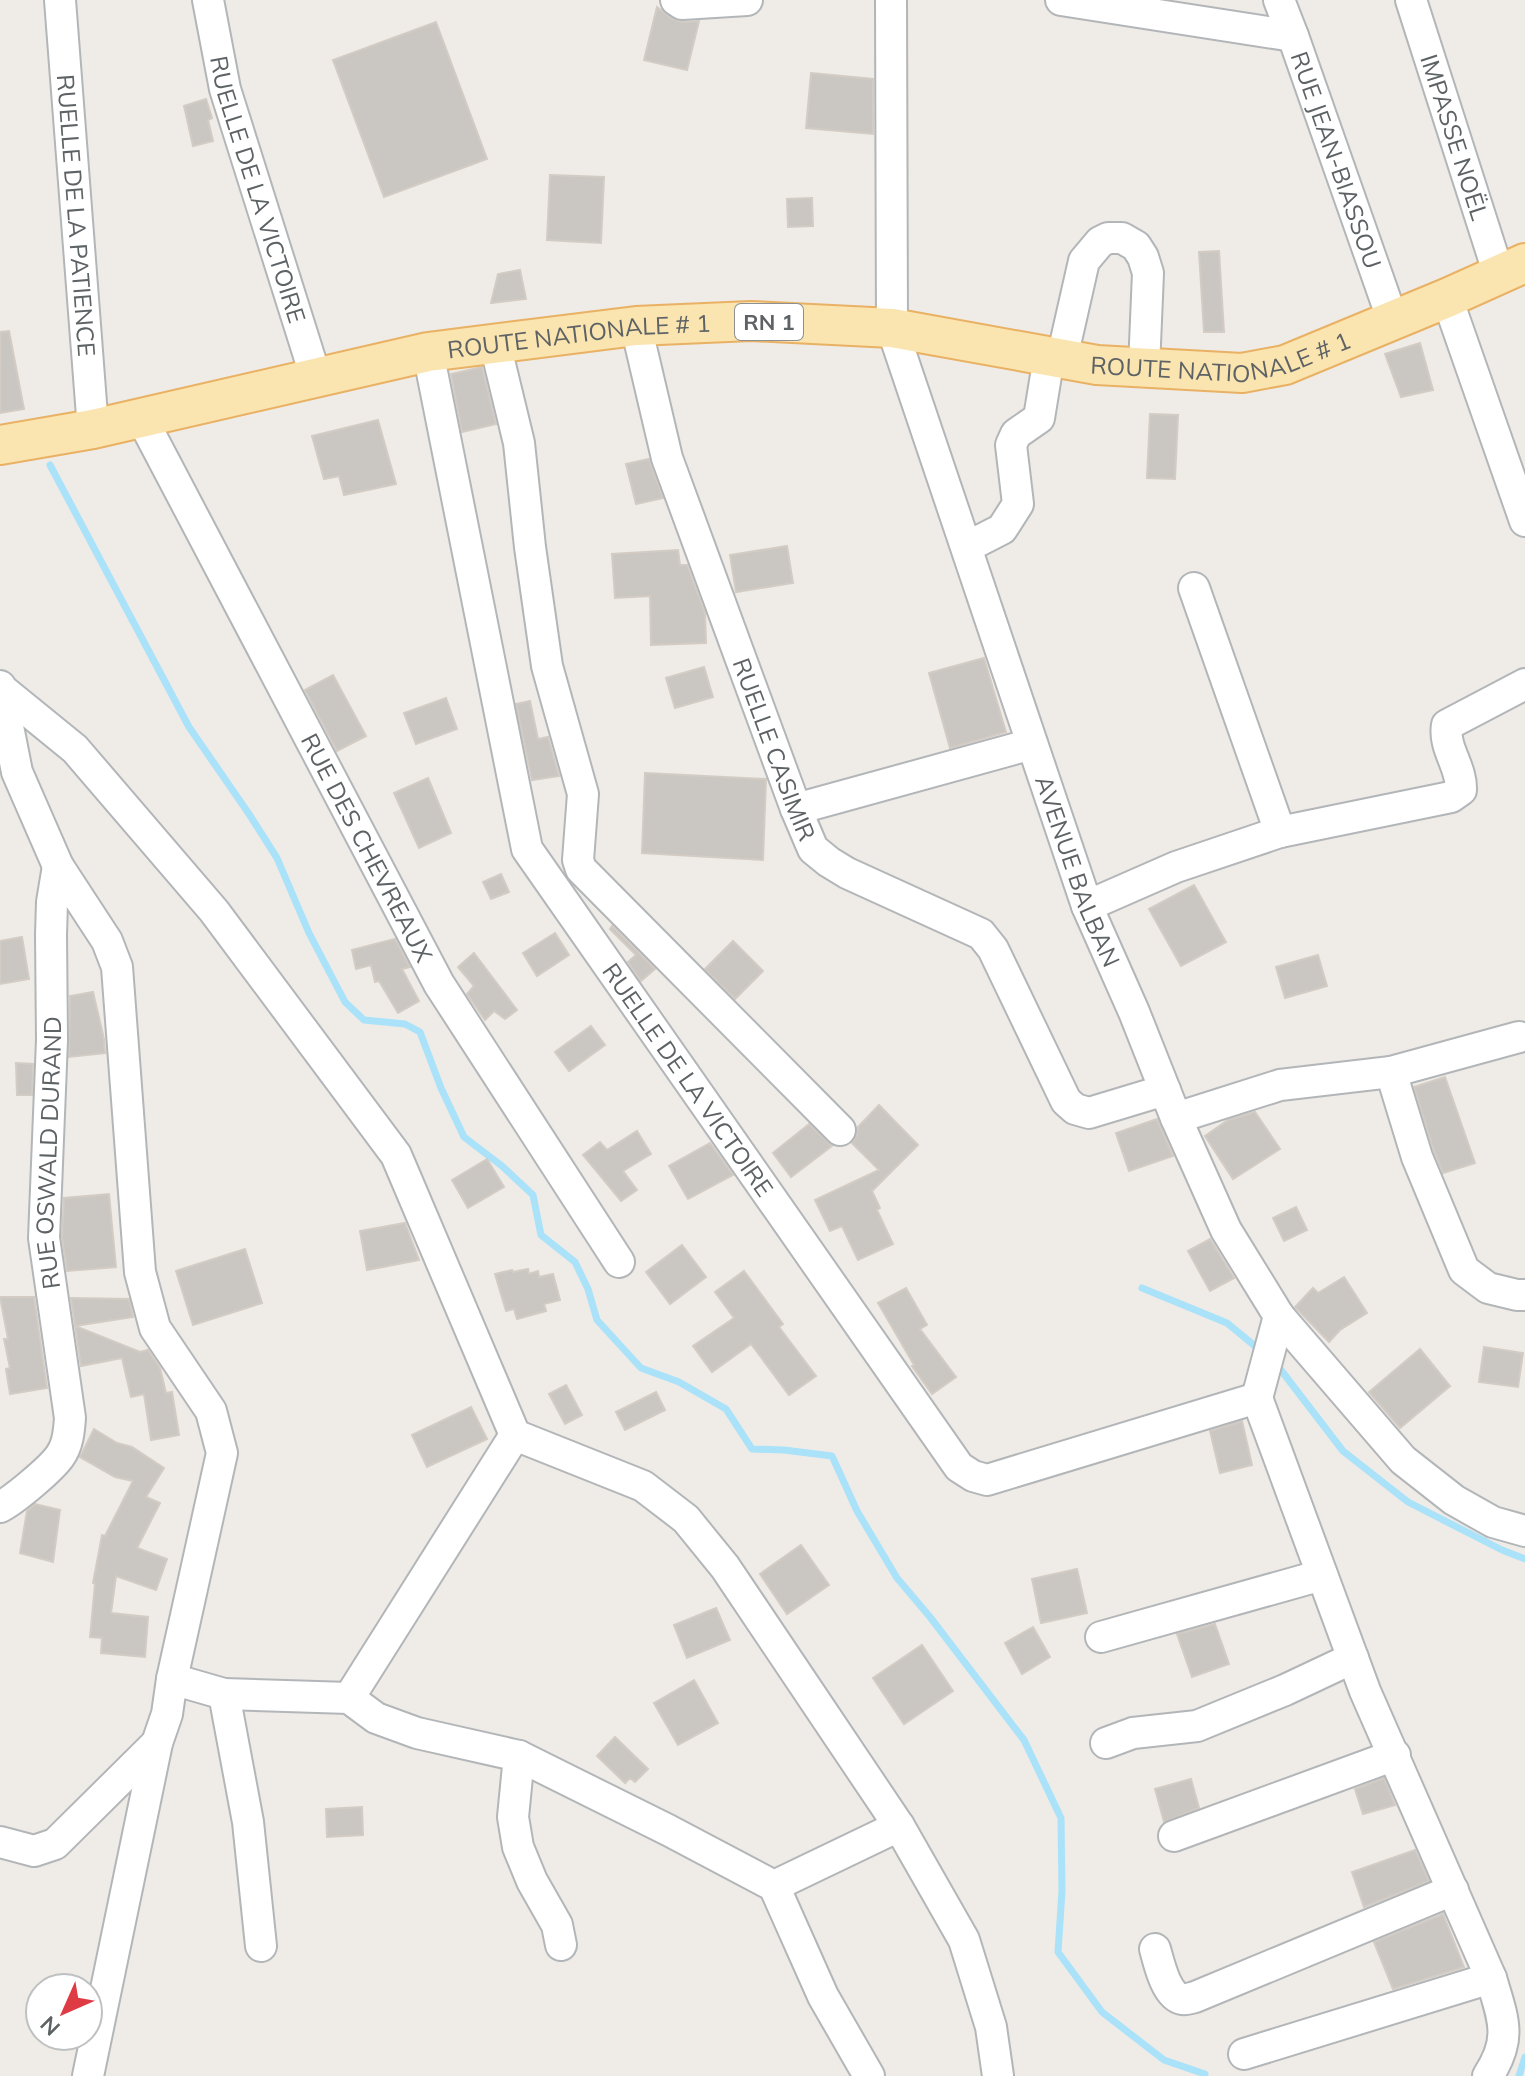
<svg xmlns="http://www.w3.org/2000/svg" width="1525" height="2076" font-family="Mulish,sans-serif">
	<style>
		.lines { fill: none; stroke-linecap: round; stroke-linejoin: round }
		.stream { stroke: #aae2fa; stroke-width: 7 }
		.building { fill: #cac6c2; stroke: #d3ccc4; stroke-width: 2 }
		.minor-casing { stroke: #b3b6b9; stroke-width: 34 }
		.major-casing { stroke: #e9b164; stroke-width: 42 }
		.minor { stroke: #fff; stroke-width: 30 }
		.major { stroke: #fae4af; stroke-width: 38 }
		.labels { text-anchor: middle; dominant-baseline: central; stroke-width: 7; stroke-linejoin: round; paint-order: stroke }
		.shield { fill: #fff; stroke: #8e9193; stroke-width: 2 }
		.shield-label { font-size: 22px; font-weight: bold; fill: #5d6265 }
		.street-label { font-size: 24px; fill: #5d6265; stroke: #fff }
	</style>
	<rect width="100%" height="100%" fill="#efebe6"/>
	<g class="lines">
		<path class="stream" d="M 50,465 L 189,727 L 249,814 L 277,858 L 309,933 L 345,1002 L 364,1020 L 405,1024 L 420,1032 L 441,1088 L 464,1137 L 502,1166 L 533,1195 L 541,1235 L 575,1262 L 588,1289 L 597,1320 L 641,1368 L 679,1382 L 726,1409 L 752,1449 L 784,1450 L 832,1456 L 857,1511 L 897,1578 L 930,1617 L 1024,1740 L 1061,1818 L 1062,1891 L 1058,1952 L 1102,2012 L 1164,2060 L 1205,2074
			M 1142,1288 L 1227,1323 L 1261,1351
			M 1274,1361 L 1343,1451 L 1408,1502 L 1502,1550 L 1525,1559
			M 1519,2076 L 1525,2057"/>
	</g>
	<path class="building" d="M 657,7 L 673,19 L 683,22 L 699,21 L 687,70 L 644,60 Z
		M 436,22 L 487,159 L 384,197 L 333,60 Z
		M 811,73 L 873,79 L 873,134 L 806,128 Z
		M 206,99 L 212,118 L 208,120 L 213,141 L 193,146 L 184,106 Z
		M 550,175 L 604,177 L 601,243 L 547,240 Z
		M 812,198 L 813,226 L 788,227 L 787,199 Z
		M 1219,251 L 1224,332 L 1204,332 L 1199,252 Z
		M 520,270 L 526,299 L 491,303 L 498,274 Z
		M 9,331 L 24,409 L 0,413 L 0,332 Z
		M 1420,343 L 1433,390 L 1401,397 L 1385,354 Z
		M 482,367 L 496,424 L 462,432 L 451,374 Z
		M 1150,414 L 1178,415 L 1175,479 L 1147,478 Z
		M 378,420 L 396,484 L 344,495 L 339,476 L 324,479 L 312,436 Z
		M 649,459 L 663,498 L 636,504 L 626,464 Z
		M 787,546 L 793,583 L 736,592 L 730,555 Z
		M 678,550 L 680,565 L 687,565 L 705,613 L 706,643 L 651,645 L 650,596 L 615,598 L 612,554 Z
		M 984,658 L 1006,732 L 950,748 L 929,673 Z
		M 704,667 L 713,697 L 675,708 L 666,678 Z
		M 333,675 L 366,736 L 337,751 L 305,690 Z
		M 446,698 L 457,729 L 416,744 L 404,713 Z
		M 530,701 L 538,739 L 548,737 L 559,776 L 532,780 L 516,704 Z
		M 645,773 L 766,779 L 763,860 L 642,853 Z
		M 428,778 L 451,833 L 419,848 L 394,793 Z
		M 501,874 L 509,892 L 491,899 L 483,882 Z
		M 1194,885 L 1226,942 L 1181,966 L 1149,909 Z
		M 612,926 L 655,969 L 641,981 L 628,962 L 636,955 L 610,929 Z
		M 555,933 L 569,955 L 537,976 L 523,953 Z
		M 22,937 L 29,979 L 0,984 L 0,941 Z
		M 395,939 L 410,967 L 402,969 L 419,1001 L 398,1013 L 379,981 L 375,982 L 371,965 L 356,969 L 352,950 Z
		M 733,941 L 763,971 L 735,999 L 705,969 Z
		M 474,953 L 517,1010 L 505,1019 L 494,1011 L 485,1020 L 467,994 L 474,986 L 458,967 Z
		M 1318,955 L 1327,986 L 1285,998 L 1276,967 Z
		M 93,992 L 104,1039 L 105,1053 L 69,1057 L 70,996 Z
		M 591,1026 L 605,1045 L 569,1071 L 555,1052 Z
		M 16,1063 L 33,1064 L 32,1095 L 17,1095 Z
		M 1445,1077 L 1475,1163 L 1443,1173 L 1434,1151 L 1414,1087 Z
		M 879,1105 L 918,1145 L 872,1191 L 880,1208 L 877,1210 L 893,1244 L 858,1260 L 842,1226 L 830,1231 L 815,1200 L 879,1170 L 852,1143 L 857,1135 L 858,1127 Z
		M 1255,1112 L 1280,1149 L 1233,1179 L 1205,1136 L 1228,1120 Z
		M 1157,1119 L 1173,1156 L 1129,1171 L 1116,1133 Z
		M 809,1124 L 832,1146 L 791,1177 L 773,1153 Z
		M 637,1131 L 651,1154 L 623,1171 L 637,1190 L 621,1201 L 583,1155 L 600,1142 L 607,1150 Z
		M 710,1143 L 733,1175 L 688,1199 L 669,1166 Z
		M 487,1159 L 504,1187 L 468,1208 L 452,1180 Z
		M 109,1194 L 116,1267 L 67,1271 L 62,1237 L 64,1198 Z
		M 1296,1207 L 1307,1230 L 1284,1241 L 1273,1218 Z
		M 405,1223 L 419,1260 L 367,1270 L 360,1231 Z
		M 1210,1239 L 1234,1278 L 1210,1291 L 1188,1251 Z
		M 682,1245 L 706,1277 L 670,1304 L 646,1272 Z
		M 245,1249 L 262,1303 L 193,1325 L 176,1271 Z
		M 528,1269 L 529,1274 L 538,1271 L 539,1277 L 553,1274 L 560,1300 L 544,1304 L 546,1311 L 517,1319 L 514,1309 L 506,1311 L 495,1274 L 512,1270 L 513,1272 Z
		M 744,1271 L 783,1324 L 779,1327 L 816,1376 L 789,1395 L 751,1344 L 712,1372 L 693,1346 L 734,1318 L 715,1292 Z
		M 1344,1277 L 1367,1313 L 1340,1330 L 1329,1342 L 1295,1307 L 1313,1288 L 1318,1293 Z
		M 906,1288 L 927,1325 L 920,1329 L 956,1377 L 932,1394 L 912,1366 L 914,1365 L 878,1303 Z
		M 0,1297 L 34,1297 L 47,1388 L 10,1394 L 6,1369 L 10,1368 L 4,1339 L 8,1339 Z
		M 71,1298 L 129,1299 L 133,1317 L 75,1326 L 140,1352 L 148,1350 L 160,1368 L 166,1393 L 172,1392 L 179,1435 L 151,1440 L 144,1394 L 131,1397 L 122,1358 L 81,1366 Z
		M 1484,1347 L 1523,1353 L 1518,1387 L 1479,1382 Z
		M 1420,1349 L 1450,1386 L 1400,1428 L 1369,1392 Z
		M 566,1385 L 582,1415 L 565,1424 L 549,1394 Z
		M 656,1392 L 665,1410 L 625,1430 L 616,1412 Z
		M 471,1407 L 487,1439 L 427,1467 L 412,1435 Z
		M 1242,1421 L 1252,1465 L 1220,1473 L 1210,1431 Z
		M 94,1429 L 117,1443 L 132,1447 L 164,1468 L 146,1497 L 160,1503 L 137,1548 L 167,1559 L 156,1590 L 116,1576 L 111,1613 L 148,1617 L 145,1657 L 101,1653 L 102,1638 L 90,1637 L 95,1584 L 93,1583 L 102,1535 L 105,1536 L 133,1481 L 115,1477 L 80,1457 Z
		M 35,1504 L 60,1510 L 53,1562 L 20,1553 L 27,1511 Z
		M 801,1545 L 829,1585 L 787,1614 L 760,1574 Z
		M 1077,1569 L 1087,1613 L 1041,1623 L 1032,1579 Z
		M 716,1608 L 730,1640 L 687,1658 L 674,1625 Z
		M 1215,1624 L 1229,1664 L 1192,1677 L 1177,1634 Z
		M 1033,1627 L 1050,1657 L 1022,1674 L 1005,1643 Z
		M 922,1645 L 953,1691 L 904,1724 L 873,1678 Z
		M 694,1680 L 718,1723 L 678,1745 L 654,1703 Z
		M 615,1737 L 648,1769 L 635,1782 L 630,1778 L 625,1783 L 597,1756 Z
		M 1384,1778 L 1395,1805 L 1363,1814 L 1355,1789 Z
		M 1191,1779 L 1199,1808 L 1164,1822 L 1155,1789 Z
		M 362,1807 L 363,1835 L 327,1837 L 326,1809 Z
		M 1415,1850 L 1429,1881 L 1364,1907 L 1352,1872 Z
		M 1443,1914 L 1464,1967 L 1393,1989 L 1374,1942 Z"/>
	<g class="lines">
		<g class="minor-casing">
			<g id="minor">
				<path id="s1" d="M 60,0 L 93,429"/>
				<path id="s2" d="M 208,0 L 225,89 L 316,378"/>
				<path d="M 676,0 L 682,4 L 747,0"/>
				<path id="s3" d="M 891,0 L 892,328 L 1087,906 L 1134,1012 L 1176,1118 L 1226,1230 L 1279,1316 L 1257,1398"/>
				<path d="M 1061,0 L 1293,36"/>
				<path id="s4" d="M 1279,0 L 1293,36 L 1393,321"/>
				<path id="s5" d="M 1411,0 L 1499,275"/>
				<path d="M 1447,298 L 1525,521"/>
				<path id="s6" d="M 636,326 L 667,458 L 796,809 L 813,849 L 829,862 L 847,873 L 981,934 L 993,949 L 1066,1101 L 1075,1109 L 1089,1113 L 1165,1090"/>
				<path d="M 495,344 L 519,443 L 530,547 L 547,666 L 583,794 L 578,860 L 581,869 L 840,1130"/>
				<path id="s7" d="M 428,352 L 527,849 L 959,1467 L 973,1476 L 987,1480 L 1257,1398"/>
				<path d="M 1062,358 L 1084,261 L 1100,242 L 1108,238 L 1122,238 L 1136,246 L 1143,257 L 1148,273 L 1144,367"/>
				<path id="s8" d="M 142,419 L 439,984 L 619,1262"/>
				<path d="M 967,547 L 1002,529 L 1018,504 L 1011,445 L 1016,434 L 1039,418 L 1049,357"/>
				<path d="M 1194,588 L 1280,832"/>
				<path d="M 0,686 L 17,772 L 58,866 L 107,941 L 117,967 L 140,1272 L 155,1328 L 211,1411 L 222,1453 L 172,1679 L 167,1714 L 157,1743 L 88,2076"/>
				<path d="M 0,688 L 75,749 L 214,911 L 396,1155 L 515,1435 L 643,1486 L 686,1519 L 725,1567 L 899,1826 L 964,1940 L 991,2027 L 998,2076"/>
				<path d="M 796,809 L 1032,744"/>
				<path d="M 1087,906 L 1176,867 L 1280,832 L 1451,797 L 1461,790 C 1462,767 1443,748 1447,725 L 1525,684"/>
				<path d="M 1391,1072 L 1519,1037"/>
				<path d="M 1176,1118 L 1280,1085 L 1391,1072 L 1417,1157 L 1464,1270 L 1488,1288 L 1517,1295 L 1525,1295"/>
				<path d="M 1279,1316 L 1403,1460 L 1454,1500 L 1493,1522 L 1525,1531"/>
				<path d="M 1257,1398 L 1365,1691 L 1491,1978 C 1503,2019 1513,2038 1488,2076"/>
				<path id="s9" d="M 0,1507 C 14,1500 51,1469 60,1456 C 68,1445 69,1431 70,1418 L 44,1238 L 52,1040 L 51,935 L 52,902 L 58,866"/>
				<path d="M 1101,1637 L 1322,1575"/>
				<path d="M 172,1679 L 224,1694 L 248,1822 L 261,1946"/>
				<path d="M 224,1694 L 349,1698 L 376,1718 L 417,1733 L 519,1756 L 668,1830 L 774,1886 L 823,1996 L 869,2076"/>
				<path d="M 349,1698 L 515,1435"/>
				<path d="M 1106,1743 L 1133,1733 L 1197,1726 L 1285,1690 L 1353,1658"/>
				<path d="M 519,1756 L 513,1817 L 518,1847 L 532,1881 L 557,1925 L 561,1945"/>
				<path d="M 1174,1836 L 1395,1755"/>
				<path d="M 0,1842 L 34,1851 L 55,1844 L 157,1743"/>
				<path d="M 774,1886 L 899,1826"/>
				<path d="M 1155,1949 C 1159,1963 1166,1996 1182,1999 C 1186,2000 1191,1998 1195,1997 L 1453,1890"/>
				<path d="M 1244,2054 L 1491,1978"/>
			</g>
		</g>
		<g class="major-casing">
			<g id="major">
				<path id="s10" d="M 0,445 L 93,429 L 428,352 L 636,326 L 751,321 L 892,328 L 1097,365 L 1242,373 L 1285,365 L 1447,298 L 1525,263"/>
			</g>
		</g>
		<use href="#minor" class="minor"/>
		<use href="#major" class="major"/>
	</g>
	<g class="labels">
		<rect class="shield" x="735" y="304" width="68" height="36" rx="6"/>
		<g class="shield-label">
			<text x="769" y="322">RN 1</text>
		</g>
		<g class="street-label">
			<text stroke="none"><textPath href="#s5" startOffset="144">IMPASSE NOËL</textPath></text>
			<text stroke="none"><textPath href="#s4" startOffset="170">RUE JEAN-BIASSOU</textPath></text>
			<text stroke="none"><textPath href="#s2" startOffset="196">RUELLE DE LA VICTOIRE</textPath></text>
			<text stroke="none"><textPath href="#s1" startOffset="216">RUELLE DE LA PATIENCE</textPath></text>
			<text stroke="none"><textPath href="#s10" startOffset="590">ROUTE NATIONALE # 1</textPath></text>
			<text stroke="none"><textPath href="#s10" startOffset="1238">ROUTE NATIONALE # 1</textPath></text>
			<text stroke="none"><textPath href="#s6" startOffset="446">RUELLE CASIMIR</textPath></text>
			<text stroke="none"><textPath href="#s8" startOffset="484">RUE DES CHEVREAUX</textPath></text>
			<text stroke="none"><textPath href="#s3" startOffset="902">AVENUE BALBAN</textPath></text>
			<text stroke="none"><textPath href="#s7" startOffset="788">RUELLE DE LA VICTOIRE</textPath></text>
			<text stroke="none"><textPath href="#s9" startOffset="386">RUE OSWALD DURAND</textPath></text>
		</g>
	</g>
	<g transform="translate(64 2012) rotate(225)"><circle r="38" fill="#ffffff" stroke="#bec0c1" stroke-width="2"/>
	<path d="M0-6L14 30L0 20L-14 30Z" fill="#df3b45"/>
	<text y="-12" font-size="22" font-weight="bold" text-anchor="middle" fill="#5d6265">N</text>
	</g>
</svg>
